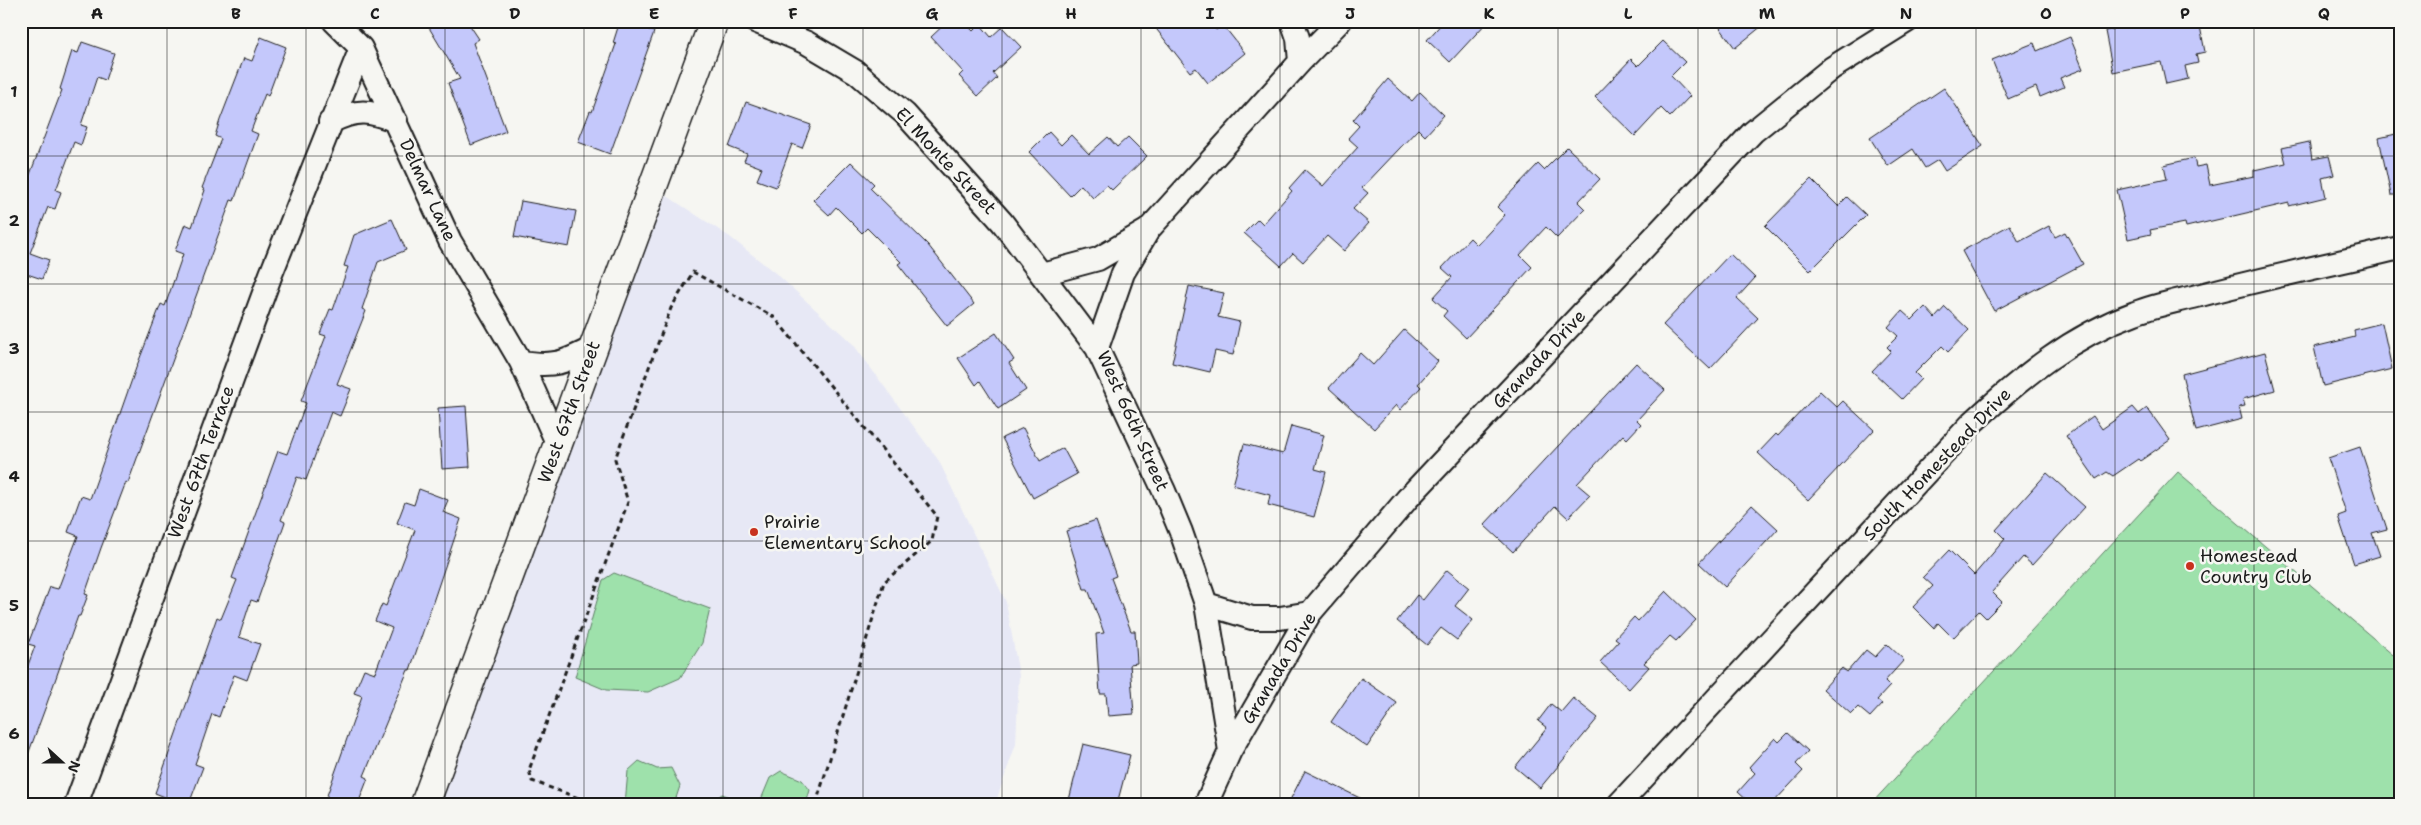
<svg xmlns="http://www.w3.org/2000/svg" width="2421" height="825" font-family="'Shantell Sans',sans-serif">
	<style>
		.built { fill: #e7e8f5 }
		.green { fill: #9ee1ab; stroke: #5d7e64 }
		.building { fill: #c4c8fb; stroke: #1c1c1c }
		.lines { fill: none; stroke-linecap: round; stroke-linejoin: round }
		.minor-casing { stroke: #1c1c1c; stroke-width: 26 }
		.tertiary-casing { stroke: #1c1c1c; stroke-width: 31 }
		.path { stroke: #1c1c1c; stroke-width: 3; stroke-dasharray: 5 4; stroke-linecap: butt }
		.minor { stroke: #f6f6f2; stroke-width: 22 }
		.tertiary { stroke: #f6f6f2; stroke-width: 28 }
		.grid { fill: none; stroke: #1c1c1c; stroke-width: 1; stroke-opacity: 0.55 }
		.poi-dot { fill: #c8321e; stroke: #f6f6f2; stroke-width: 2 }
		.labels { text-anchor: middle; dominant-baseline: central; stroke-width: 5; stroke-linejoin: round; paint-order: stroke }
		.street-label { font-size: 18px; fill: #1c1c1c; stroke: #f6f6f2 }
		.poi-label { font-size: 18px; fill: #1c1c1c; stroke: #f6f6f2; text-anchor: start }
		.neatline { fill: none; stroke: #1c1c1c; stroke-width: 2 }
		.grid-label { font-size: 16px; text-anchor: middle; font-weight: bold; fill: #1c1c1c }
	</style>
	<rect width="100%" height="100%" fill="#f6f6f2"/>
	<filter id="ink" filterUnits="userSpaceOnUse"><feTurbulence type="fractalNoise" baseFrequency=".02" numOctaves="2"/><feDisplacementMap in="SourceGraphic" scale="10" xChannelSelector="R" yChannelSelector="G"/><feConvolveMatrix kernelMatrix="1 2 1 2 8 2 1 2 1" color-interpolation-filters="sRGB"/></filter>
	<g filter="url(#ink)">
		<path class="built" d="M 661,192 L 730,237 L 779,276 L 853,344 L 939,461 L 1006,602 L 1019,675 L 1016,744 L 995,804 L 436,804 Z"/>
		<path class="green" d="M 2178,472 L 2400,661 L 2400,804 L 1871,804 Z
			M 614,573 L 710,609 L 702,643 L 680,678 L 648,692 L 606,690 L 575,677 L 603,580 Z
			M 639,761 L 657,769 L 671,768 L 680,786 L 674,804 L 625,804 L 628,771 Z
			M 781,771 L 802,780 L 810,790 L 806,804 L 756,804 L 760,802 L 770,778 Z
			M 722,794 L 750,804 L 708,804 Z"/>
		<path class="building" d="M 425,21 L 467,21 L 479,39 L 473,43 L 506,131 L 471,145 L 448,83 L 460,79 Z
			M 620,21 L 652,21 L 649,30 L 654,32 L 610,154 L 578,142 L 590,111 L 592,112 L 616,44 L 613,43 Z
			M 948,21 L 963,21 L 973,31 L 980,24 L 991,37 L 1002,27 L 1021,47 L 993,73 L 997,78 L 978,96 L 959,76 L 963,72 L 931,37 Z
			M 1150,21 L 1208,21 L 1216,30 L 1223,25 L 1245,53 L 1208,83 L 1196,68 L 1190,72 Z
			M 1444,21 L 1488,21 L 1450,62 L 1427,40 Z
			M 1715,21 L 1768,21 L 1735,48 Z
			M 2112,21 L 2199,21 L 2205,52 L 2196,54 L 2198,63 L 2185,66 L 2188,79 L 2166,84 L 2161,62 L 2113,72 L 2105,31 L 2114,29 Z
			M 261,37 L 286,47 L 268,96 L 265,94 L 251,131 L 258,134 L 234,201 L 231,200 L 128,483 L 126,482 L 101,548 L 85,594 L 88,595 L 80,616 L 78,616 L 46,706 L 23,768 L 21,767 L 21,684 L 35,646 L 28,644 L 50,587 L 58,589 L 78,536 L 68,532 L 81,496 L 90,499 L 136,368 L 161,304 L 165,306 L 183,254 L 175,251 L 185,224 L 192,227 L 205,190 L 202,188 L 221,139 L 215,136 L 220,120 L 244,58 L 252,61 Z
			M 2070,37 L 2083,69 L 2060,78 L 2064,87 L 2040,97 L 2036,87 L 2008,99 L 1992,60 L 2034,43 L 2037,51 Z
			M 1663,41 L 1685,62 L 1671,76 L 1690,96 L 1670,117 L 1661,108 L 1635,136 L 1595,97 L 1631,59 L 1638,66 Z
			M 82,42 L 114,53 L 105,80 L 97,77 L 81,125 L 87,127 L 81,145 L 74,142 L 56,190 L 61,192 L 55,209 L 48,207 L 30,253 L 49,260 L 42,279 L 21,272 L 21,198 L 62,90 L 60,89 L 72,51 L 78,53 Z
			M 1388,79 L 1412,101 L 1420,92 L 1444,115 L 1425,136 L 1418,129 L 1362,188 L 1368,193 L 1353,209 L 1369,223 L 1344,251 L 1327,236 L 1303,262 L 1293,253 L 1281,266 L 1244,233 L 1258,219 L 1263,224 L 1292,191 L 1289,188 L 1305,170 L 1323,186 L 1358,147 L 1348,138 L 1359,126 L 1353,120 Z
			M 1944,88 L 1983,146 L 1945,171 L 1938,160 L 1925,168 L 1913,149 L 1888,166 L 1870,138 Z
			M 746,102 L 811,125 L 802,148 L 792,144 L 776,187 L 757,180 L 762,168 L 744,161 L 747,154 L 729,147 Z
			M 1049,132 L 1061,145 L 1071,135 L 1089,154 L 1108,137 L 1117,147 L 1128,137 L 1147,156 L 1112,190 L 1107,185 L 1093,198 L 1081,185 L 1070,196 L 1029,152 Z
			M 2400,133 L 2400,195 L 2391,195 L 2379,138 Z
			M 2309,142 L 2312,159 L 2329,156 L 2334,175 L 2322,178 L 2326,197 L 2289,206 L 2289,203 L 2186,227 L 2185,223 L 2150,230 L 2151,234 L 2128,239 L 2117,190 L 2167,179 L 2164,165 L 2194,158 L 2196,167 L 2206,165 L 2210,185 L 2254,176 L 2254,170 L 2286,163 L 2282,148 Z
			M 1567,147 L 1600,179 L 1578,202 L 1585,209 L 1557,238 L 1546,227 L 1520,255 L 1532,267 L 1466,338 L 1443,316 L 1447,311 L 1433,298 L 1452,277 L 1442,268 L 1470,238 L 1477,245 L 1505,215 L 1497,207 L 1538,164 L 1544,170 Z
			M 851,162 L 874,184 L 870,188 L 928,245 L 974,304 L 947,326 L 898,264 L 901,262 L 867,228 L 862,233 L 836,207 L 829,215 L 813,200 Z
			M 1811,179 L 1838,206 L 1847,197 L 1866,215 L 1810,271 L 1765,226 Z
			M 521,201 L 576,211 L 569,247 L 514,237 Z
			M 392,219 L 406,250 L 378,262 L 362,309 L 366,311 L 337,384 L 351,389 L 340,416 L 331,412 L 306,480 L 297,477 L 281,520 L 285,522 L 257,602 L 251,600 L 239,637 L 260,644 L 247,680 L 234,675 L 219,717 L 212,714 L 195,764 L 203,767 L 189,804 L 182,804 L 155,793 L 217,617 L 221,619 L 237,580 L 232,578 L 278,451 L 287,454 L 306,403 L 301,401 L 326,336 L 320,334 L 330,309 L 333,310 L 348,267 L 344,266 L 354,235 Z
			M 2010,225 L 2019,242 L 2049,226 L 2055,237 L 2065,232 L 2083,264 L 1994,311 L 1962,251 Z
			M 1730,254 L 1755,278 L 1737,298 L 1758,318 L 1710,369 L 1663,325 Z
			M 1189,286 L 1224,293 L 1218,317 L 1240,322 L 1233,355 L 1215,351 L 1210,372 L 1172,363 Z
			M 1925,307 L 1935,318 L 1945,307 L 1969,330 L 1948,352 L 1942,346 L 1915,373 L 1921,379 L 1902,399 L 1872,371 L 1891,351 L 1887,347 L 1898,336 L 1888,327 L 1902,311 L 1912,320 Z
			M 2382,323 L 2392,369 L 2323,386 L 2314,347 L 2355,337 L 2354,330 Z
			M 1404,330 L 1438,361 L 1418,384 L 1421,387 L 1400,410 L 1396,405 L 1374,429 L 1329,388 L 1360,353 L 1373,365 Z
			M 996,333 L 1014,360 L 1009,363 L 1026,390 L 998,409 L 980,381 L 976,385 L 958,358 Z
			M 2265,352 L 2275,390 L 2243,399 L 2245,406 L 2239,407 L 2242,419 L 2196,431 L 2182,374 Z
			M 1636,363 L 1665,390 L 1637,420 L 1641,424 L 1627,439 L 1623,435 L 1577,484 L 1590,495 L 1568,518 L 1555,506 L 1513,552 L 1484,525 Z
			M 1820,391 L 1837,407 L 1843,401 L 1874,430 L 1808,500 L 1758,453 L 1776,434 L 1778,436 Z
			M 466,406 L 470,467 L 442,469 L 438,408 Z
			M 2133,407 L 2139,414 L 2147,408 L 2170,440 L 2140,461 L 2138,459 L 2113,476 L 2107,472 L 2096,479 L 2066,436 L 2093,416 L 2102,429 Z
			M 1291,426 L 1324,435 L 1315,469 L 1326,472 L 1314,517 L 1268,505 L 1270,495 L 1233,485 L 1244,444 L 1283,454 Z
			M 1023,428 L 1040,461 L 1063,448 L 1077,474 L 1033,498 L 1002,438 Z
			M 2360,447 L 2387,529 L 2372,533 L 2380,556 L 2354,564 L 2338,516 L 2346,513 L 2328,458 Z
			M 2047,473 L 2085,507 L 2032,565 L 2023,557 L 1992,592 L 2002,602 L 1986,618 L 1979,611 L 1953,638 L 1938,623 L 1934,628 L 1913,607 L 1933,586 L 1923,577 L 1949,550 L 1974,575 L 2005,539 L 1996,530 Z
			M 419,489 L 448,500 L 443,512 L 461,519 L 410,670 L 408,670 L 364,776 L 368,778 L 358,804 L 324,804 L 362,696 L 354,693 L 364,669 L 375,673 L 392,628 L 375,621 L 382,604 L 386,606 L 415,530 L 397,523 L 405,502 L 414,505 Z
			M 1752,505 L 1778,529 L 1725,587 L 1699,563 Z
			M 1096,520 L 1116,576 L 1111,578 L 1131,631 L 1135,631 L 1137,663 L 1130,664 L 1134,714 L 1108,716 L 1106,694 L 1100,694 L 1096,634 L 1104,633 L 1088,589 L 1084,589 L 1066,531 Z
			M 1447,570 L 1469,588 L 1455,606 L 1473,620 L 1457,640 L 1441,628 L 1427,645 L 1397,621 L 1417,595 L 1423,600 Z
			M 1666,591 L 1696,620 L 1676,641 L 1670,636 L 1644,663 L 1649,667 L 1629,689 L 1600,662 L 1619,641 L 1615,638 L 1634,617 L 1638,621 Z
			M 1887,644 L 1904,660 L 1885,681 L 1890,686 L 1877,700 L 1882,704 L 1870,717 L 1858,707 L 1851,714 L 1823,689 L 1842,668 L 1847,672 L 1866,650 L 1875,657 Z
			M 1361,678 L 1397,703 L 1367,747 L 1331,722 Z
			M 1573,698 L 1598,718 L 1540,788 L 1515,767 L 1547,728 L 1538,721 L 1551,704 L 1561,712 Z
			M 1788,733 L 1808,751 L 1796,764 L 1803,771 L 1772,804 L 1751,804 L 1738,792 L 1755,773 L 1749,767 L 1775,738 L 1779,742 Z
			M 1083,744 L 1130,755 L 1117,804 L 1068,804 Z
			M 1305,771 L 1372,804 L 1288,804 Z"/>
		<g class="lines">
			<g class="minor-casing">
				<path id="minor" d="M 334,21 L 361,48 L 450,241 L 521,362 L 558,445
					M 755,21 L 807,43 L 856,72 L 905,114 L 1002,222 L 1097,348 L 1164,491 L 1181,532 L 1206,604 L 1230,751
					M 1292,21 L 1298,38 L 1300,62
					M 330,122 C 357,109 369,110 396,121
					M 1042,274 L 1098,259 L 1148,230
					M 1097,348 L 1123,273 L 1149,229 L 1300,62 L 1340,21
					M 521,362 C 555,367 563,363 593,348
					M 1206,604 L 1252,618 L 1280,618 L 1310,613
					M 76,804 L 271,274 L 361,48
					M 1206,804 L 1230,751 L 1310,613 L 1408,498 L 1753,132 L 1832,68 L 1907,21
					M 1619,804 L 1973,422 C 2022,377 2071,336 2135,313 C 2155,305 2177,301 2197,296 C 2264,278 2332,264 2400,248"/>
			</g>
			<g class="tertiary-casing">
				<path id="tertiary" d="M 425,804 L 714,21"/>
			</g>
			<path class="path" d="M 595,804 L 532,781 L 529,770 L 628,502 L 615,459 L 671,308 L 693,272 L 774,317 L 937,516 L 932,541 L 884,582 L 816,804"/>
			<use href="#minor" class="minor"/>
			<use href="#tertiary" class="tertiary"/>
		</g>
	</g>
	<path class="grid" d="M 167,21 L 167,804M 306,21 L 306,804M 445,21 L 445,804M 584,21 L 584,804M 723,21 L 723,804M 863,21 L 863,804M 1002,21 L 1002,804M 1141,21 L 1141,804M 1280,21 L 1280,804M 1419,21 L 1419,804M 1558,21 L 1558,804M 1698,21 L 1698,804M 1837,21 L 1837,804M 1976,21 L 1976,804M 2115,21 L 2115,804M 2254,21 L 2254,804M 21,156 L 2400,156M 21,284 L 2400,284M 21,412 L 2400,412M 21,541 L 2400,541M 21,669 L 2400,669"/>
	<g class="poi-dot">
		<circle cx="754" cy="532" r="5"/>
		<circle cx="2190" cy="566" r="5"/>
	</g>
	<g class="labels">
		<g class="street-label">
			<text transform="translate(946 161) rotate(47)">El Monte Street</text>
			<text transform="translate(428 190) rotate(65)">Delmar Lane</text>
			<text transform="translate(1539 359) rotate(-47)">Granada Drive</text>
			<text transform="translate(569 412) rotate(-70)">West 67th Street</text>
			<text transform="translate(1133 421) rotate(66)">West 66th Street</text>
			<text transform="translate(201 462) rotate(-70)">West 67th Terrace</text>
			<text transform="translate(1937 464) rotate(-46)">South Homestead Drive</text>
			<text transform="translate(1279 668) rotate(-59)">Granada Drive</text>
		</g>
		<g class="poi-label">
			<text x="764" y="522">Prairie<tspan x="764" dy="21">Elementary School</tspan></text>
			<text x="2200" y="556">Homestead<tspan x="2200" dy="21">Country Club</tspan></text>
		</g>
	</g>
	<rect width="2421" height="825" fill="none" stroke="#f6f6f2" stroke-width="55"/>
	<g transform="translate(62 762) rotate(111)" stroke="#f6f6f2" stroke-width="4" paint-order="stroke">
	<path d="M0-4L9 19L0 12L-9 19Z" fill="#1c1c1c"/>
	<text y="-8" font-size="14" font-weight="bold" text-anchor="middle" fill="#1c1c1c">N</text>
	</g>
	<rect x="28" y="28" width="2366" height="770" class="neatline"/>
	<g class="grid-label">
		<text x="97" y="19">A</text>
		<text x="236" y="19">B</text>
		<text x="375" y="19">C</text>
		<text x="515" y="19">D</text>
		<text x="654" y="19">E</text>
		<text x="793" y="19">F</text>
		<text x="932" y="19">G</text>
		<text x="1071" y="19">H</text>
		<text x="1210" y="19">I</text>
		<text x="1350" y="19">J</text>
		<text x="1489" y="19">K</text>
		<text x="1628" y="19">L</text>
		<text x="1767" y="19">M</text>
		<text x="1906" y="19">N</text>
		<text x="2046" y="19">O</text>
		<text x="2185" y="19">P</text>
		<text x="2324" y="19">Q</text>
		<text x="14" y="97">1</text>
		<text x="14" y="226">2</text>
		<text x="14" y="354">3</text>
		<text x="14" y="482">4</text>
		<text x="14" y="611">5</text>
		<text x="14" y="739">6</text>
	</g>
</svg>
